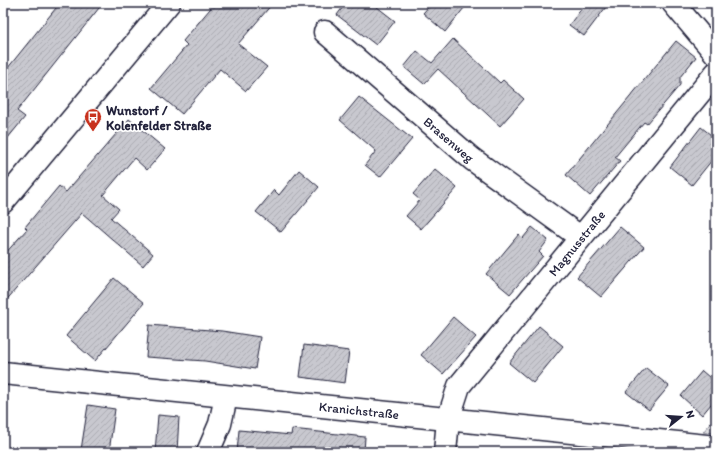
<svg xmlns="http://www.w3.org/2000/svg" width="719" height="455" font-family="Itim,sans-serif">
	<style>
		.park { fill: url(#park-tufts); stroke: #80808e }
		.building { fill: url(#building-hatch); stroke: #22223b }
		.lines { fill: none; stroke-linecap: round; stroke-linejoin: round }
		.minor-casing { stroke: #22223b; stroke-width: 25 }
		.secondary-casing { stroke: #22223b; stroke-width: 25 }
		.minor { stroke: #fff; stroke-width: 22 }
		.secondary { stroke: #fff; stroke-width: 22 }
		.labels { text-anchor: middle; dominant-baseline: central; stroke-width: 3.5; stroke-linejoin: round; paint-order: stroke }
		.poi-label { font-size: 13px; font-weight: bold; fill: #22223b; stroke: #fff; text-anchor: start }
		.street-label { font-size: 13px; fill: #22223b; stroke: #fff }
	</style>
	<defs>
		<pattern id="park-tufts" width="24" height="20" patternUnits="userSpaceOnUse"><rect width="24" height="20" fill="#dfdfe2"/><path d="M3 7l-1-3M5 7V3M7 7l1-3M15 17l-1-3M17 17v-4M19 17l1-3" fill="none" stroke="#bfbfc3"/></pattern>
		<pattern id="building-hatch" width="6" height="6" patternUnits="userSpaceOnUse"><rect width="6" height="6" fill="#c8c8cf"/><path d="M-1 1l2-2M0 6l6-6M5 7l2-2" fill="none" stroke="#acacb3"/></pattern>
	</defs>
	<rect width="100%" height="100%" fill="#fff"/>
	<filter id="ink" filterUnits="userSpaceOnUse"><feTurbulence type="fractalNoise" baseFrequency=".025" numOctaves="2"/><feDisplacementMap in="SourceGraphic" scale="8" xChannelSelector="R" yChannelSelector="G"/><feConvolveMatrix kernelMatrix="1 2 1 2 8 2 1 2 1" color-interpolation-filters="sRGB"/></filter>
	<g filter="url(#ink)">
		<path class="park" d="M 716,417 L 716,433 L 703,432 Z"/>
		<path class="building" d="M 60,3 L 103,3 L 17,111 L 25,117 L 3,144 L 3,74 Z
			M 215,3 L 273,3 L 238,44 L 267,67 L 246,91 L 220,69 L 182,114 L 151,88 L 187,45 L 183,41 Z
			M 346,3 L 372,3 L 395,21 L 376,45 L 337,15 Z
			M 432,3 L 468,3 L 445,32 L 423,13 Z
			M 586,3 L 609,3 L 584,36 L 569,25 Z
			M 453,39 L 500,83 L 503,80 L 524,99 L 500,126 L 438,69 L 424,84 L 404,67 L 417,51 L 432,63 Z
			M 676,41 L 696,57 L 680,77 L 680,85 L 647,124 L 644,122 L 615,157 L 620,161 L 590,196 L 566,175 Z
			M 359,97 L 412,139 L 380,177 L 365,165 L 376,151 L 340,120 Z
			M 129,119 L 165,149 L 147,170 L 134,158 L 103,195 L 119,209 L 111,218 L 153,254 L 143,266 L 82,213 L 3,304 L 3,256 L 27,229 L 25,227 L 59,186 L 66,192 Z
			M 701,127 L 716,139 L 716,155 L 692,185 L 670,167 Z
			M 435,169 L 457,188 L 421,229 L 406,216 L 420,200 L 413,194 Z
			M 299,170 L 319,187 L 281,232 L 256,212 L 274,190 L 279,195 Z
			M 532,227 L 548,240 L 539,252 L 543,256 L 510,294 L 486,274 L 519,234 L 523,238 Z
			M 620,227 L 644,247 L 601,297 L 577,277 Z
			M 114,278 L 144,303 L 95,361 L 66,336 Z
			M 453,317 L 476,337 L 443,374 L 421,355 Z
			M 149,325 L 222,331 L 260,337 L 255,369 L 205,361 L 146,357 Z
			M 539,326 L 563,346 L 533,383 L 509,363 Z
			M 304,345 L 349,351 L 345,383 L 300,377 Z
			M 646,368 L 669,386 L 649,410 L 626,392 Z
			M 702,371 L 716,383 L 716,398 L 702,415 L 681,396 Z
			M 88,405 L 115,409 L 109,452 L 81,450 Z
			M 158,415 L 179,417 L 177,452 L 155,452 Z
			M 292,429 L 365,437 L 364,452 L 237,452 L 239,430 L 291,435 Z"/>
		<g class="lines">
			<g class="minor-casing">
				<g id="minor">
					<path d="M 673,3 L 716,54"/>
					<path id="s1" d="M 325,32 L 472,159 L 580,237"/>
					<path id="s2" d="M 3,373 L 716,447"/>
					<path d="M 208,452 L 220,424 L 226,397"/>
					<path id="s3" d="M 445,452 L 448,420 L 459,386 L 716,73"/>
				</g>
			</g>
			<g class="secondary-casing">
				<path id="secondary" d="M 3,202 L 169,3"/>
			</g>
			<use href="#minor" class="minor"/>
			<use href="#secondary" class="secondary"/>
		</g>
	</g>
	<defs>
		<g id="bus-pin" transform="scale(0.9)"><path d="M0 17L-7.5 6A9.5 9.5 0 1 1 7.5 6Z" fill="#c8321e" stroke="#fff"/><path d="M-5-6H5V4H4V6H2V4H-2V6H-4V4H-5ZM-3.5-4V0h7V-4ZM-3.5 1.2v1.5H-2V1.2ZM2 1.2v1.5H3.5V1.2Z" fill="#fff"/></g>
	</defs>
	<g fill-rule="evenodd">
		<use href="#bus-pin" x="93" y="117"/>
	</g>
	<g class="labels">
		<g class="poi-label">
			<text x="106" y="110">Wunstorf /<tspan x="106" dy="15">Kolenfelder Straße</tspan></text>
		</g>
		<g class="street-label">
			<text stroke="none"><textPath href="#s1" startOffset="164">Brasenweg</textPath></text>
			<text stroke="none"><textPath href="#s3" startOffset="253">Magnusstraße</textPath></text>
			<text stroke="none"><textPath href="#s2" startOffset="358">Kranichstraße</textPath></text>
		</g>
	</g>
	<rect width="719" height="455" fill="none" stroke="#fff" stroke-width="16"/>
	<rect x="8" y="8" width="703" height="439" fill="none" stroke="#22223b" stroke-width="1.5" filter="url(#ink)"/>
	<g transform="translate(681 417) rotate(73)" stroke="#ffffff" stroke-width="3" paint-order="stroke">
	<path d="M0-3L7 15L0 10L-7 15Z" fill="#22223b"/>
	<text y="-6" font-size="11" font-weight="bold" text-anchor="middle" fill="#22223b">N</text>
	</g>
</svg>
